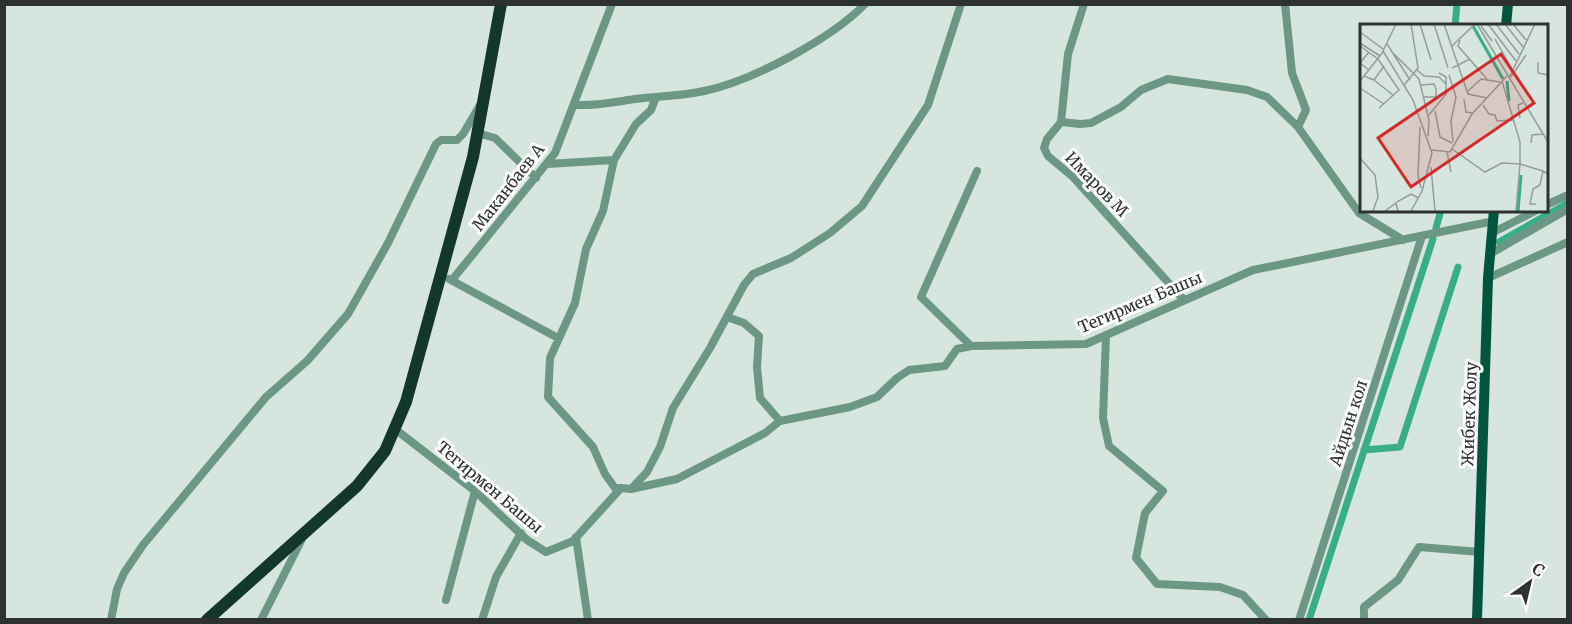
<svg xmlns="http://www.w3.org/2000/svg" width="1572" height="624" font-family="Merriweather,serif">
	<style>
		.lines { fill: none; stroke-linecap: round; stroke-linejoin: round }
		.canal { stroke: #38ad87; stroke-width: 7 }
		.minor { stroke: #6c9785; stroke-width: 8 }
		.major { stroke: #01553e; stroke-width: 10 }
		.highway { stroke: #14372b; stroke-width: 12 }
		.labels { text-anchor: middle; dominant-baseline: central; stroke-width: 6; stroke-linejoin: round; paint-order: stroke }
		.street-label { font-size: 16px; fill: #2d3230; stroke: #fff }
		.inset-river { fill: none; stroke: #38ad87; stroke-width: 3 }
		.inset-road { fill: none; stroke: #939d99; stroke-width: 1.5 }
		.view { fill: #d62828; fill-opacity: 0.15; stroke: #d62828; stroke-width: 3 }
		.inset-edge { fill: none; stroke: #2d3230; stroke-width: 3 }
	</style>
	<rect width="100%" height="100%" fill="#d7e5df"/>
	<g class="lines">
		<path class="canal" d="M 1455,26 L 1457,4
			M 1436,228 L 1441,210
			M 1499,242 L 1568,203
			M 1364,450 L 1400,447 L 1458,267
			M 1309,620 L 1433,239"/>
		<path class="minor" d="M 1084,4 L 1068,54 L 1061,122 L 1047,139 L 1044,148 L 1048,156 L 1073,177 L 1184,300
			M 1285,4 L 1292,73 L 1306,110 L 1298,127
			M 576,105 C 599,106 613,102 635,99 C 658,96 682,96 704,91 C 752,81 831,39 865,4
			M 1061,122 L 1080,124 L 1091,123 L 1121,107 L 1141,90 L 1168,79 L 1247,90 L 1267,97 L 1298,127 L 1359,213 L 1403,240
			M 477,133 L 495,138 L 536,178
			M 547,164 L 614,160
			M 1546,205 L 1568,195
			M 1492,233 L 1537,210
			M 1490,254 L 1568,209
			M 1488,278 L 1568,242
			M 449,279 L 558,338
			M 452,280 L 555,153 L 612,4
			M 727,317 L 744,323 L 759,336 L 757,367 L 760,398 L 780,421
			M 1106,335 L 1103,418 L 1109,446 L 1163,491 L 1145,513 L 1136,558 L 1157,584 L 1220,587 L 1243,595 L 1266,620
			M 971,346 L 921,297 L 977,171
			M 395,429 L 475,491 L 527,540 L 546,552 L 573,541 L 621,488 L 631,489 L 677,479 L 765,433 L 780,421 L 850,407 L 877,397 L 897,378 L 909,370 L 945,366 L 957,349 L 971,346 L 1086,344 L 1253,270 L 1494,221
			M 621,488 L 615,488 L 605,474 L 593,447 L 548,397 L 550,358 L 575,303 L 586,249 L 603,211 L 614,160 L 636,124 L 651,110 L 656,97
			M 632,488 L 647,472 L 660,447 L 673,408 L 710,348 L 744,285 L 753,274 L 791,258 L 830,233 L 862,206 L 928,105 L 961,4
			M 576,537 L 588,620
			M 446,600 L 475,491
			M 111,620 L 117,589 L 124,573 L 143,545 L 266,397 L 307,361 L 348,314 L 388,243 L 436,144 L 441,140 L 457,140 L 463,134 L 480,105
			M 261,620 L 302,539
			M 482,620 L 496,577 L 521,533
			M 1299,620 L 1422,236
			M 1364,620 L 1364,607 L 1398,580 L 1419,547 L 1480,552"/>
		<path class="major" d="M 1506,26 L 1508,4
			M 1477,620 L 1488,278 L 1494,210"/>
		<path class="highway" d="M 207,620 L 357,486 L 385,451 L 406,402 L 473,157 L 501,4"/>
	</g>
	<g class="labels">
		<g class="street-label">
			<text transform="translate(1097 184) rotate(46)">Имаров М</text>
			<text transform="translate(508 187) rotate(-52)">Маканбаев А</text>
			<text transform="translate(1140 302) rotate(-23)">Тегирмен Башы</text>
			<text transform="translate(1469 414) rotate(-88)">Жибек Жолу</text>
			<text transform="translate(1348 423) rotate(-72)">Айдын кол</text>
			<text transform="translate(490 487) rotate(40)">Тегирмен Башы</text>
		</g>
	</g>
	<g transform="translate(1360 24)">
		<rect width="188" height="188" fill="#d7e5df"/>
		<path class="inset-river" d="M 113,2 L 143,55M 147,57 L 149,77M 158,187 L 161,151"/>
		<path class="inset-road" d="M 36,0 L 23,27 L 53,76 L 72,129 L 62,167 L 51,187M 60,0 L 71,36M 74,0 L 88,44M 84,0 L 108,70 L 127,74M 117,0 L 188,118M 128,0 L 156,37M 136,0 L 159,30M 145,0 L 163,23M 153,0 L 166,16M 121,2 L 132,17M 0,8 L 23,25M 135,15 L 152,45M 100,16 L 98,22 L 127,55M 0,19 L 20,32M 27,20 L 50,56M 0,22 L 18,35 L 39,66 L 19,84M 92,22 L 115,0M 31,27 L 59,55 L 69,96 L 68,112M 178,38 L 178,49 L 188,51M 92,44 L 110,35M 9,46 L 0,39 L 9,28M 57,46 L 64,52 L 79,53 L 86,60M 89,51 L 96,73 L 91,97 L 93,118M 4,52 L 14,56 L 24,42M 151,53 L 166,31M 149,54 L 175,0M 14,56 L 33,71M 0,57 L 23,28M 44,61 L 58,44 L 51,0M 61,61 L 74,60 L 76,65 L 76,73 L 64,73M 0,64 L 24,80M 108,67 L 121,55 L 140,58M 104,75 L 106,88 L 112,89M 123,81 L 129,90 L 135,91 L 137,97 L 154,96M 75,87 L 80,113 L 92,119M 69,91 L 86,70 L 86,53 L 79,49M 160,94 L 158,81 L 163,79M 60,103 L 58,152 L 61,164M 171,119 L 172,111 L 183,110M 92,125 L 125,148 L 142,139 L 160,140 L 160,118 L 142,57M 72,126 L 90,128 L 112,90 L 147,52M 87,128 L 91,148M 0,134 L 15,151 L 18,173 L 13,187M 71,143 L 75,187M 37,178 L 51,170 L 59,174M 176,180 L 170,180 L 173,165 L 180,161 L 183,147 L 188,150M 25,187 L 36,179 L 38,187M 156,187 L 160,140 L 183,147"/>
		<path class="view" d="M 141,30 L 174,79 L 51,163 L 18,114 Z"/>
		<rect width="188" height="188" class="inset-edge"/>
	</g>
	<rect width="1572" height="624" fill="none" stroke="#2d3230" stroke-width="12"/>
	<g transform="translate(1530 582) rotate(34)" stroke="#ffffff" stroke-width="4.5" paint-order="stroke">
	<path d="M0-4.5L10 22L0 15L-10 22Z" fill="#2d3230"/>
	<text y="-9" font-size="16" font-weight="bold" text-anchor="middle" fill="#2d3230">С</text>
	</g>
</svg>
